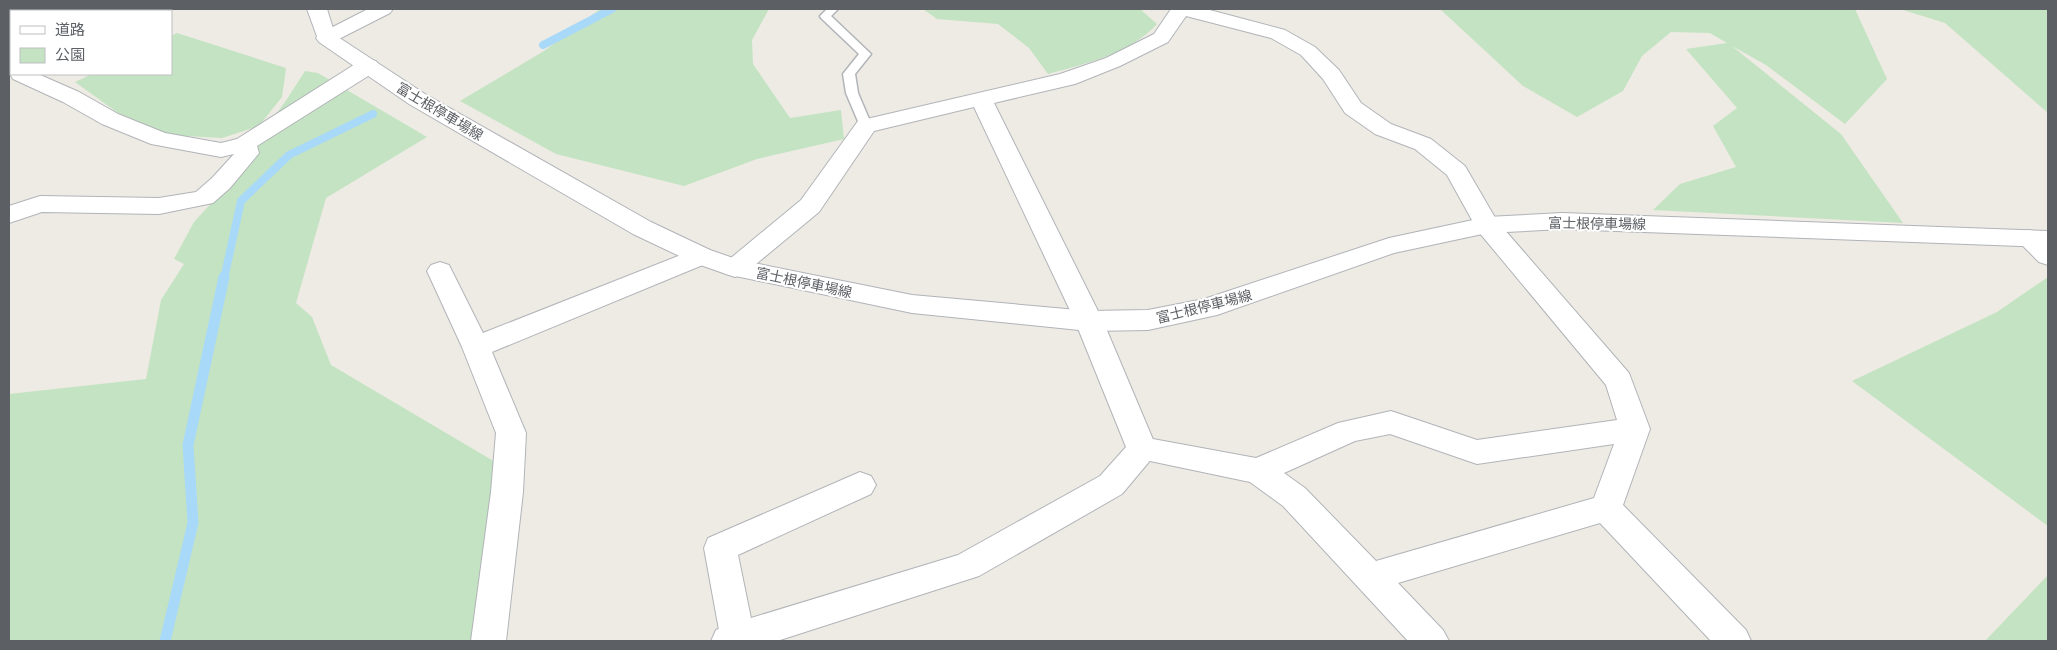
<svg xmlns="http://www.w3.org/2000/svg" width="2057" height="650" font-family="'Noto Sans','Noto Sans JP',sans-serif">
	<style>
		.green { fill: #c4e3c2 }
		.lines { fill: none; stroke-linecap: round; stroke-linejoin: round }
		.stream-far1 { stroke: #a9d9f8; stroke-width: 8 }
		.stream { stroke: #a9d9f8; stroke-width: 11 }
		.service-casing { stroke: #b1b4b8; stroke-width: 3 }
		.minor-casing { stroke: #b1b4b8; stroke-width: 2 }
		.tertiary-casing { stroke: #b1b4b8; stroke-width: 2 }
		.secondary-casing { stroke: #b0b3b8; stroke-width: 2 }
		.service { fill: #fff; fill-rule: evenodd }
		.minor { fill: #fff; fill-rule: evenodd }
		.tertiary { fill: #fff; fill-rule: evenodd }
		.secondary { fill: #fff; fill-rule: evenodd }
		.labels { text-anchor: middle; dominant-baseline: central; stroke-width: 4; stroke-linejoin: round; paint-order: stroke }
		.street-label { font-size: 14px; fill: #5c5f63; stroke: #fff }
	</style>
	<rect width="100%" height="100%" fill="#edebe4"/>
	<path class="green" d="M 9,9 L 114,9 L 105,11 L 11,11 L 11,15 L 9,15 Z
		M 600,9 L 769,9 L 752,40 L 753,64 L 790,118 L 841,110 L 844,139 L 757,159 L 684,186 L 556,154 L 460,101 L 544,51 Z
		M 923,9 L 1140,9 L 1157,24 C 1131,53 1085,64 1048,74 L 1029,48 L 998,24 L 937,19 Z
		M 1440,9 L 1855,9 L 1887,79 L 1845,124 L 1766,65 L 1732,46 L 1841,134 L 1903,223 L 1653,210 L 1680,184 L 1736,167 L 1713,126 L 1737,108 L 1686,49 L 1727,43 L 1710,33 L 1671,32 L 1642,56 L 1623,91 L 1577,117 L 1523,86 Z
		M 1900,9 L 2048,9 L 2048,113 L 1945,23 Z
		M 177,33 L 286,68 L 282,97 L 259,126 L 222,138 L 168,135 L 118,113 L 75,82 L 92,74 L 171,74 L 171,36 Z
		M 305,71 L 318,73 L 427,137 L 326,198 L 296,303 L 312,317 L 331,365 L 502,466 L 500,641 L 9,641 L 9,394 L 146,379 L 161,300 L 184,264 L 174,259 L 194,222 L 216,198 L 287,99 Z
		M 2048,277 L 2048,526 L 1852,381 L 1997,312 Z
		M 2048,575 L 2048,641 L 1985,641 Z"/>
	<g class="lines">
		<path class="stream-far1" d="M 543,45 L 612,9
			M 224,279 L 241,201 L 289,155 L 373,114"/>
		<path class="stream" d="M 165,641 L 193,523 L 188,445 L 224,277"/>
		<g class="service-casing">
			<path id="service" d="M 827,9 L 838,9 L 831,16 L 871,54 L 855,74 L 858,93 L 872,126 L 870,129 L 862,129 L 860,126 L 846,93 L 843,74 L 859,54 L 821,18 L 820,16 Z"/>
		</g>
		<g class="minor-casing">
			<path id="minor" d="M 368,9 L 393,9 L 390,13 L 333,42 L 326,44 L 319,42 L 316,38 L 319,34 Z
				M 1171,9 L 1206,9 L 1285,30 L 1315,47 L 1339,70 L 1361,103 L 1391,124 L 1431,139 L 1465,166 L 1497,221 L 1629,373 L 1650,429 L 1623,505 L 1746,630 L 1751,641 L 1711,641 L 1600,523 L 1398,583 L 1443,630 L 1449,641 L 1408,641 L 1283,506 L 1250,482 L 1131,457 L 1127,449 L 1131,441 L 1142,437 L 1256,458 L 1338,423 L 1391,411 L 1477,440 L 1617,420 L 1606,385 L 1478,231 L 1447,175 L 1415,149 L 1375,134 L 1345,113 L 1323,79 L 1301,55 L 1271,38 L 1186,16 L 1168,42 L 1120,66 L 1075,84 L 994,103 L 1103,321 L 1099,328 L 1089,331 L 1079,328 L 1075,321 L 974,107 L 874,131 L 819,212 L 744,274 L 735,277 L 726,274 L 722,268 L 726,262 L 801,200 L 858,121 L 1060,74 L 1106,58 L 1154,34 ZM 1390,434 L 1477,464 L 1614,444 L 1594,498 L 1376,561 L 1305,488 L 1284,473 L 1355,441 Z
				M 368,60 L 376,61 L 379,66 L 376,71 L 257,146 L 259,153 L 255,158 L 230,188 L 213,203 L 159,214 L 42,212 L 9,223 L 9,206 L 40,196 L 159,198 L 196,192 L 212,178 L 234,154 L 221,157 L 151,144 L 102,124 L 63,102 L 13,79 L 10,74 L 11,73 L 38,74 L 79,92 L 118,114 L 165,133 L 221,143 L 237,139 L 360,61 Z
				M 2028,230 L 2037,232 L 2048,242 L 2048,265 L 2039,262 L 2015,238 L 2019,232 Z
				M 701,247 L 710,250 L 714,256 L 710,262 L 492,352 L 526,433 L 523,492 L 506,641 L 471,641 L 491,492 L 496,433 L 462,347 L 427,271 L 431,265 L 440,262 L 449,265 L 483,333 Z
				M 860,472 L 871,476 L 876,485 L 871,494 L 738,555 L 755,638 L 753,641 L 721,641 L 704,548 L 708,538 Z"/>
		</g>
		<g class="tertiary-casing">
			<path id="tertiary" d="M 1170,9 L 1191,9 L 1188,13 L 1181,15 L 1173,13 Z
				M 1089,311 L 1099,314 L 1103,321 L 1157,449 L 1153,457 L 1122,494 L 979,576 L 777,641 L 711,641 L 716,630 L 728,625 L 958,555 L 1100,476 L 1126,447 L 1075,321 L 1079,314 Z"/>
		</g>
		<g class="secondary-casing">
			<path id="secondary" d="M 307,9 L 327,9 L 335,35 L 425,94 L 651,222 L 710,250 L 739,260 L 912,295 L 1089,311 L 1148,310 L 1204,299 L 1389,238 L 1487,217 L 1562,213 L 2048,231 L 2048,247 L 1562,229 L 1487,233 L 1394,253 L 1217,315 L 1148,330 L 1089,331 L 912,313 L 726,274 L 692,262 L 633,234 L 409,104 L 319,42 Z"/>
		</g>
		<use href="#service" class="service"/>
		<use href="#minor" class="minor"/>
		<use href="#tertiary" class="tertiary"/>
		<use href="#secondary" class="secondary"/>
	</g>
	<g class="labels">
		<g class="street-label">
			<text transform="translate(440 111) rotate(31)">富士根停車場線</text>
			<text transform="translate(1597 223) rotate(1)">富士根停車場線</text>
			<text transform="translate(804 282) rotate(12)">富士根停車場線</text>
			<text transform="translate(1204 306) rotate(-14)">富士根停車場線</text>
		</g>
	</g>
	<rect width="2057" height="650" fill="none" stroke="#5c5f63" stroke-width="20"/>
	<rect x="10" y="10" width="162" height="65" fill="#ffffff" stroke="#bebfc1"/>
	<rect x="20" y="26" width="25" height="8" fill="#ffffff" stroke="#bebfc1"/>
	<text x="55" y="35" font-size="15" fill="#5c5f63">道路</text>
	<rect x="20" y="48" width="25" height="15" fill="#c4e3c2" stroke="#bebfc1"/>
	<text x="55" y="60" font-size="15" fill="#5c5f63">公園</text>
</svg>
